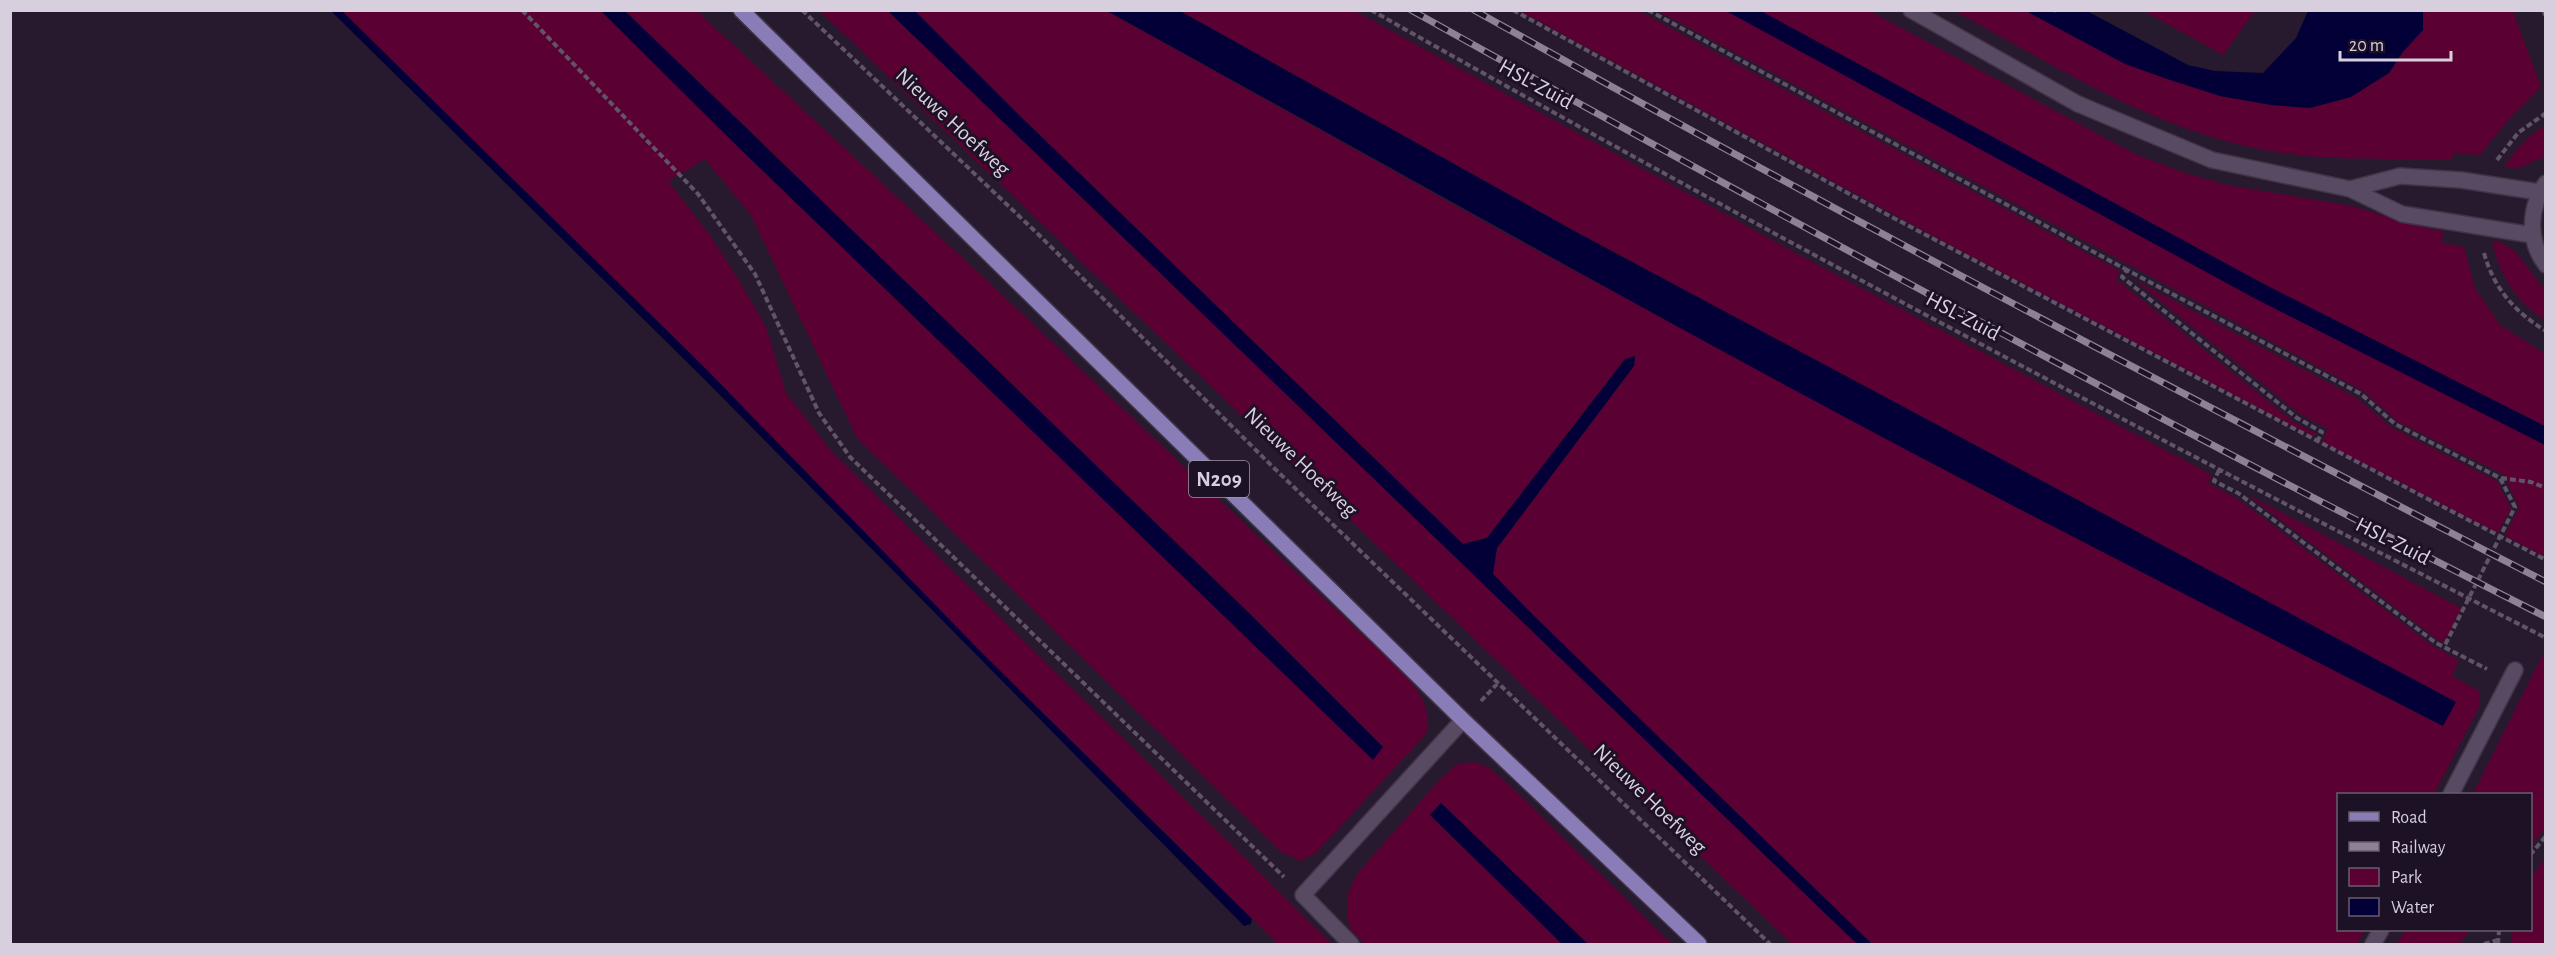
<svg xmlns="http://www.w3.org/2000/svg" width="2556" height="955" font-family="'Alegreya Sans',sans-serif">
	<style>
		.green { fill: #5b0033 }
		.water { fill: #030038 }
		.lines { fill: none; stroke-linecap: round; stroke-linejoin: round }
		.service-casing { stroke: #403547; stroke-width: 18 }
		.tertiary-casing { stroke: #403547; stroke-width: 18 }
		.primary-casing { stroke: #403547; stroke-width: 18 }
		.path { stroke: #605467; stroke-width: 4; stroke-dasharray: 6 3; stroke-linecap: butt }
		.service { stroke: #584a62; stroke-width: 15 }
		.tertiary { stroke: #584a62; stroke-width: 15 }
		.primary { stroke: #897cb7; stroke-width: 15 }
		.rail-casing { stroke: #8c8293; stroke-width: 7 }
		.rail { stroke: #1d1125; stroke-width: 4.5; stroke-dasharray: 14; stroke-linecap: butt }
		.path-bridge { stroke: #605467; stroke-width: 4; stroke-dasharray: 6 3; stroke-linecap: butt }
		.labels { text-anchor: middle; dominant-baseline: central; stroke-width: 6; stroke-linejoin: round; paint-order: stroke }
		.shield { fill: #1d1125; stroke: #9f96a6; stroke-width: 1.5 }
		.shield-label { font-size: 21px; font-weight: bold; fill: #d7cfdd }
		.street-label { font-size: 22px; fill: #d7cfdd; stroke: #1d1125 }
	</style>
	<rect width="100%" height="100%" fill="#271a2f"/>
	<path class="green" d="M 342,11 L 601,11 L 733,142 L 1373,759 L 1383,747 L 1248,612 L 625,11 L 697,11 L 982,276 L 1404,674 C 1420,693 1432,707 1426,734 L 1316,853 L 1300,861 L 1280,851 L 857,438 L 751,215 L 705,159 L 668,181 L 709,234 L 739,280 L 766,327 L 786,393 L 833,453 L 1332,944 L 1278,944 L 979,650 L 708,371 Z
		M 820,11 L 888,11 L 1857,944 L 1792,944 Z
		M 915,11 L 1107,11 L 1508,235 L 1952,474 L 2443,726 L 2455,702 L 1578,233 L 1180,11 L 1355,11 L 1803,257 L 2212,475 L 2208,483 L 2238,499 L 2433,646 L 2459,660 L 2452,676 L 2479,691 L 2480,705 L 2434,794 L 2338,794 L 2338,930 L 2365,930 L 2357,944 L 1872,944 L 1531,613 L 1493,574 L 1497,548 L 1634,366 L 1635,356 L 1625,359 L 1487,538 L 1463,544 L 1020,116 Z
		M 1520,11 L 1639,11 L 2120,271 L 2116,279 L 2294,422 L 2316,433 L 2314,437 L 1948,244 Z
		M 1658,11 L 1870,11 L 2135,154 L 2185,173 L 2228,185 L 2352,206 L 2426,228 L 2443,231 L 2442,243 L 2464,247 L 2475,288 L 2500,325 L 2545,354 L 2545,557 L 2505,536 L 2519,507 L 2503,474 L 2398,422 L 2363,391 Z
		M 1955,11 L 2026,11 L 2073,36 L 2220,96 L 2271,105 L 2310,108 L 2389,73 L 2402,53 L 2423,30 L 2423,11 L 2513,11 L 2541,87 L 2505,124 L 2480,155 L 2453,153 L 2452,160 C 2392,158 2329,162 2270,151 C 2155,131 2055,66 1955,11 Z
		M 2144,11 L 2255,11 L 2223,55 Z
		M 2545,126 L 2545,156 L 2521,167 L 2504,168 C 2515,150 2528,136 2545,126 Z
		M 2492,241 C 2517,242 2529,274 2545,289 L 2545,320 C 2516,302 2499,274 2492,241 Z
		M 2133,279 L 2357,398 L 2391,427 L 2497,481 L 2511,508 L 2498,533 L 2322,442 L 2328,429 L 2300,414 Z
		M 2245,493 L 2461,608 L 2444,643 L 2438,640 Z
		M 2544,652 L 2545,827 L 2531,847 L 2530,794 L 2473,794 Z
		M 1474,762 L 1488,767 L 1508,784 L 1672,944 L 1588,944 L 1441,803 L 1430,815 L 1562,944 L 1365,944 L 1351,931 L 1347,917 L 1347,896 L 1357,874 L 1439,780 L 1457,764 Z
		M 2545,858 L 2545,944 L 2511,944 L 2512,930 L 2530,930 L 2531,878 Z
		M 2405,930 L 2470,930 L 2459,944 L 2397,944 Z"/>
	<path class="water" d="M 331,11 L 342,11 L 708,371 L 979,650 L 1252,919 L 1251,924 L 1244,926 L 703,378 Z
		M 601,11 L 625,11 L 1248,612 L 1383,747 L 1373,760 L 733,142 Z
		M 888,11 L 915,11 L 1020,116 L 1463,544 L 1487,538 L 1625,359 L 1635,356 L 1634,366 L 1497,548 L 1493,574 L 1531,613 L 1872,944 L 1857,944 Z
		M 1107,11 L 1180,11 L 1578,233 L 2456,702 L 2443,726 C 2228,616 2013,508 1800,393 C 1568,268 1338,138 1107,11 Z
		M 1726,11 L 1761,11 L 2262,283 L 2545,426 L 2545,445 L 2254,298 Z
		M 2026,11 L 2048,11 L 2056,13 L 2058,11 L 2087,11 L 2188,65 L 2215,71 L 2263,73 L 2296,38 L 2308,11 L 2423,11 L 2423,30 L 2402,53 L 2389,73 L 2351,97 L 2310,108 L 2271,105 L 2220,96 L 2167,79 L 2125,64 Z
		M 1441,803 L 1588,944 L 1562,944 L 1430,815 Z"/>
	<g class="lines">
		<g class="service-casing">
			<path id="service" d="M 2451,794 L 2515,670
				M 1351,944 L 1303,895 L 1463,720
				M 2373,944 L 2381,930"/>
		</g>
		<g class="tertiary-casing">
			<path id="tertiary" d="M 1911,10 L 2078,104 L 2212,160 L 2350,189 L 2402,214 L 2532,235
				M 2546,183 C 2529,207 2527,241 2546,265
				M 2350,189 L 2400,176 L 2461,180 L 2539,192"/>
		</g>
		<g class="primary-casing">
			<path id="primary" d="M 741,10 L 1463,720 L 1699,944"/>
		</g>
		<path class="path" d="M 522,10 L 698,194 L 755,274 L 819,413 L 850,457 L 1284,877
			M 802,10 L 1039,235 L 1275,469 L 1770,944
			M 1371,10 C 1708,201 2050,383 2394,560
			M 1513,10 L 1888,215 L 2426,498
			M 1648,10 L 2127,270
			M 2543,10 L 2546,17
			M 2497,160 L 2518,133 L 2546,113
			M 2484,253 C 2494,289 2515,312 2546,331
			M 2317,442 L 2322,432 L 2297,418 L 2122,277 L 2127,270 L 2361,394 L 2395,424 L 2500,478 L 2515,507 L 2444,647
			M 2219,470 L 2214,481 L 2238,493 L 2436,643 L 2487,669
			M 2501,478 L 2531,482 L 2546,488
			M 1481,701 L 1497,684
			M 2530,855 L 2546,836
			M 2484,944 L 2498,940
			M 2498,944 L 2499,930"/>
		<use href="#service" class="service"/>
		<use href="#tertiary" class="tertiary"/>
		<use href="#primary" class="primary"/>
		<g class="rail-casing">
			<path id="rail" d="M 1411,10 C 1785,219 2163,423 2546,617
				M 1474,10 C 1827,208 2186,396 2546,582"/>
		</g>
		<use href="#rail" class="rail"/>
		<path class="path-bridge" d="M 2426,498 L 2546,560
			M 2394,560 L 2546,638"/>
	</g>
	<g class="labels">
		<rect class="shield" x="1189" y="461" width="60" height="36" rx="4.5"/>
		<g class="shield-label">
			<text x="1219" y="479">N209</text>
		</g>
		<g class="street-label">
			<text transform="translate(1536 84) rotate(29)">HSL-Zuid</text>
			<text transform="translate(953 122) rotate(43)">Nieuwe Hoefweg</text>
			<text transform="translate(1963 316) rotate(28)">HSL-Zuid</text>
			<text transform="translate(1301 462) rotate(44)">Nieuwe Hoefweg</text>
			<text transform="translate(2393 541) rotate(27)">HSL-Zuid</text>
			<text transform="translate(1650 799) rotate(44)">Nieuwe Hoefweg</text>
		</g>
	</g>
	<rect width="2556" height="955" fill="none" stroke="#d7cfdd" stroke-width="24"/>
	<rect x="2337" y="793" width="195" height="138" fill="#1d1125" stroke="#675d6f" stroke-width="1.5"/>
	<rect x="2349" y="812" width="30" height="9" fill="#897cb7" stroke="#675d6f" stroke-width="1.5"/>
	<text x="2391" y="823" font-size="18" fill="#d7cfdd">Road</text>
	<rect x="2349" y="842" width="30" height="9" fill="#8c8293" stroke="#675d6f" stroke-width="1.5"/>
	<text x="2391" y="853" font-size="18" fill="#d7cfdd">Railway</text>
	<rect x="2349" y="868" width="30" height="18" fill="#5b0033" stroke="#675d6f" stroke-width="1.5"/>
	<text x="2391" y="883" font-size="18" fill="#d7cfdd">Park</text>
	<rect x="2349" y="898" width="30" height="18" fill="#030038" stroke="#675d6f" stroke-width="1.5"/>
	<text x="2391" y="913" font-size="18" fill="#d7cfdd">Water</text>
	<path d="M2340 51v9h111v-9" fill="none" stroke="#d7cfdd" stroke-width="3"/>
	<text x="2349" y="51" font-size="18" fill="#d7cfdd" stroke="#1d1125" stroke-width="4.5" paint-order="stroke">20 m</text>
</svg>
